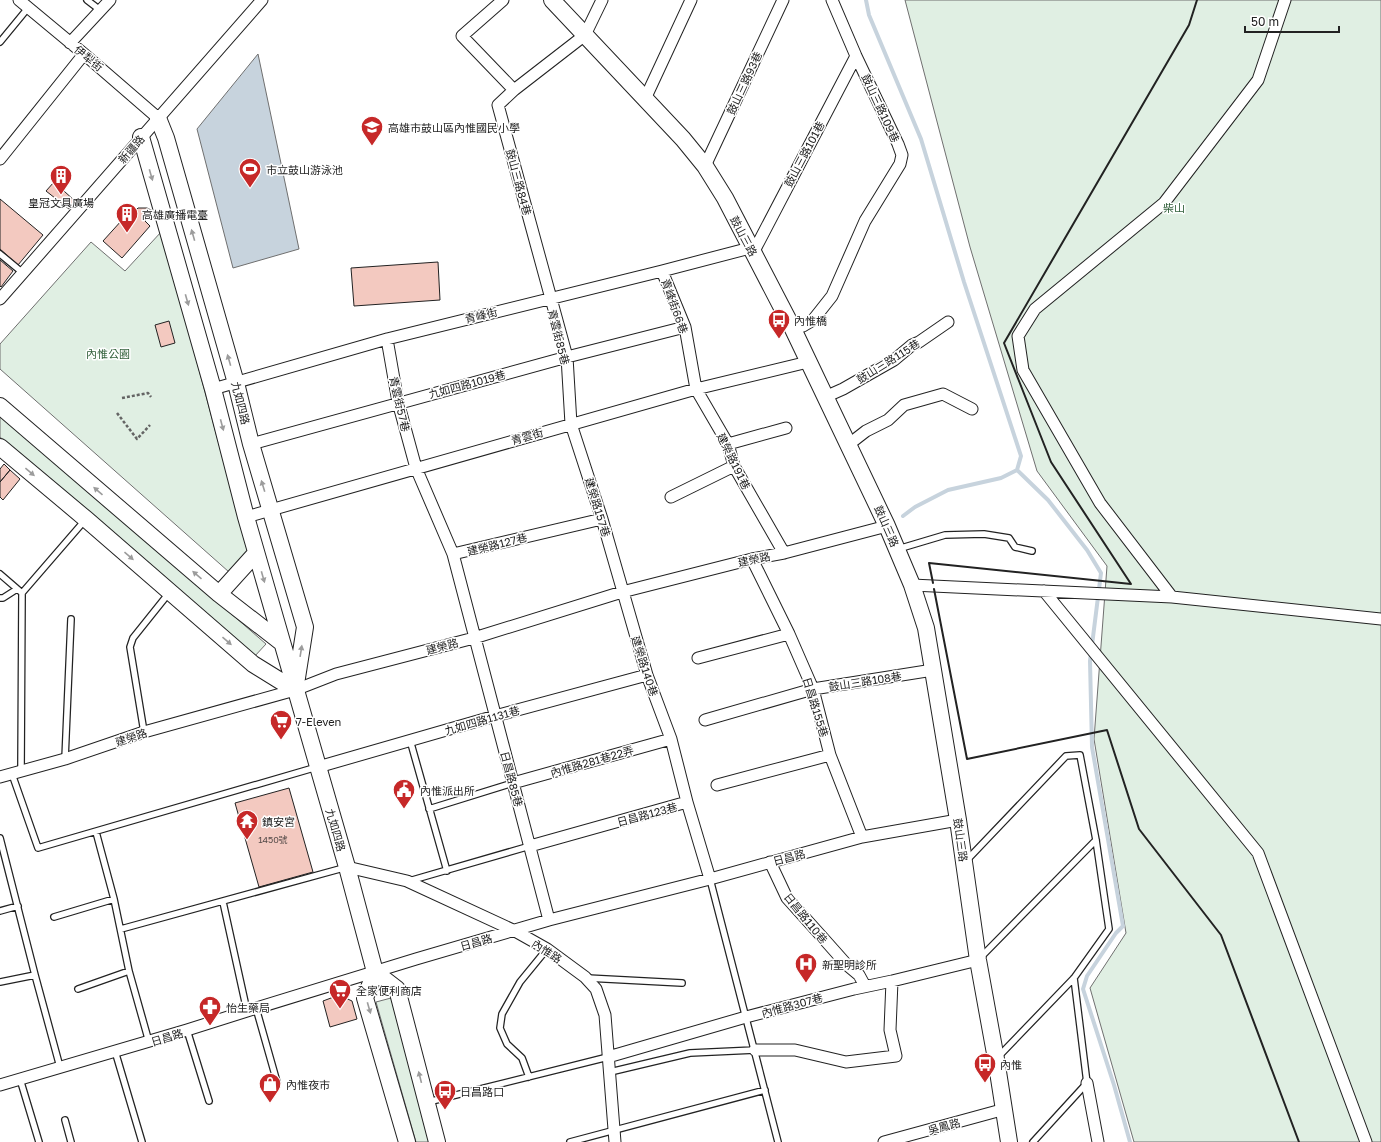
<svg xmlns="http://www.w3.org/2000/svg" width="1381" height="1142" font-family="'Golos Text','Noto Sans TC',sans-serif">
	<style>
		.green { fill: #e0efe3; stroke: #6f6f6f }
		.water { fill: #c7d3dd; stroke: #6f6f6f }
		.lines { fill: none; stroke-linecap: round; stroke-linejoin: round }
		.stream { stroke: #c7d3dd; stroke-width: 4 }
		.building { fill: #f3c9c0; stroke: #222 }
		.lane-casing { stroke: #222; stroke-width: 8 }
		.street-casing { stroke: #222; stroke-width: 13 }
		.secondary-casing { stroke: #222; stroke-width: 18 }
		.path { stroke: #646464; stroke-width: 2.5; stroke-dasharray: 3 2; stroke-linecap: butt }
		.lane { stroke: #fff; stroke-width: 5.5 }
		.street { stroke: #fff; stroke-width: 11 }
		.secondary { stroke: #fff; stroke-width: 16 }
		.wall { stroke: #222; stroke-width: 2 }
		.oneway { fill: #9c9c9c }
		.labels { text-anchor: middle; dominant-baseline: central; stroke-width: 3; stroke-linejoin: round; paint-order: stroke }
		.number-label { font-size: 9px; fill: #564c4a }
		.street-label { font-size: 11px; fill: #222; stroke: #fff }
		.poi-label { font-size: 11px; fill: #222; stroke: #fff; text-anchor: start }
		.park-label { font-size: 11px; fill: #2f5e38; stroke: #fff }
	</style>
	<rect width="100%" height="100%" fill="#fff"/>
	<path class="green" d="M 905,0 L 1381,0 L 1381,1142 L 1134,1142 L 1090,988 L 1126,933 L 1094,739 L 1107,566 L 1037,471 L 970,247 Z
		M 162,231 L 248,553 L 229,572 L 0,369 L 0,344 L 91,242 L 125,271 Z
		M 0,413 L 266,644 L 254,657 L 0,437 Z
		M 391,998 L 432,1142 L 416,1142 L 376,1002 Z"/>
	<path class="water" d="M 258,54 L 299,249 L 233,268 L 197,129 Z"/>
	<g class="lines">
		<path class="stream" d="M 866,0 L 869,15 L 921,139 L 964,282 L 1021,456 L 1017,470 L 1048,500 L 1087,550 L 1101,573 L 1090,661 L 1092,747 L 1123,926 L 1116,933 L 1087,976 L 1083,989 L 1114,1085 L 1130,1142
			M 903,516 L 915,507 L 948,490 L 1001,478 L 1017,470"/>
	</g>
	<path class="building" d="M 54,182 L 75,201 L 69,209 L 46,191 Z
		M 0,199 L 43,235 L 18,265 L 0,249 Z
		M 138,208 L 147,208 L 153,211 L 145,221 L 150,226 L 122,258 L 103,241 L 132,209 L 134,212 Z
		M 0,260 L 13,271 L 1,287 L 0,286 Z
		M 438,262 L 440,300 L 354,306 L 351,268 Z
		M 169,321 L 175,343 L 161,347 L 155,325 Z
		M 4,464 L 10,470 L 0,482 L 0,469 Z
		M 10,470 L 20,479 L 3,500 L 0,497 L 0,482 Z
		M 289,788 L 313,872 L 259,887 L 235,803 Z
		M 339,995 L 352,1001 L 357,1019 L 330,1027 L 323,1001 Z"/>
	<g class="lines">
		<g class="lane-casing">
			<path id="lane" d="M 87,0 L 100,10
				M 0,42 L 28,8
				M 0,254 L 23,273
				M 898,549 L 945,535 L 984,534 L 1009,538 L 1015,547 L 1032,551
				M 0,574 L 22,593 L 86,519
				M 0,598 L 3,598 L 17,589
				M 144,732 L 130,647 L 133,638 L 169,593
				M 410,740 L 447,871
				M 65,759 L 71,619
				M 21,771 L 22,593
				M 12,774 L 38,848 L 317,767
				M 429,809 L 513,783
				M 96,832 L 114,899 L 129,971 L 149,1042
				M 0,838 L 35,975 L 60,1067
				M 966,861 L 1066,756 L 1080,755 L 1096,840 L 1109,929 L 1074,978 L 998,1057
				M 710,879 L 778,1142
				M 409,881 L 530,846
				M 223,902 L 247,1011
				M 0,911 L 18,906
				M 54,917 L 114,899
				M 121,929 L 347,867
				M 981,957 L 1096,840
				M 587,978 L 682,983
				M 0,982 L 35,975
				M 78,989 L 129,971
				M 256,1008 L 277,1082
				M 187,1030 L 209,1101
				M 115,1051 L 142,1142
				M 610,1072 L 690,1053 L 755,1050
				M 529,1077 L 522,1058 L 507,1044 L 500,1028 L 502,1014 L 520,982 L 547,949
				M 20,1079 L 39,1142
				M 428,1102 L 608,1057
				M 65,1120 L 71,1142
				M 570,1142 L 765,1090
				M 1033,1142 L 1087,1083 L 1074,978"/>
		</g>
		<g class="street-casing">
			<path id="street" d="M 19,0 L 84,54 L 158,118
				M 503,0 L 462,36 L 514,90
				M 602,0 L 585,35 L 514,90 L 498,105 L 567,357 L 571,424 L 602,519 L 647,675 L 671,739 L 687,802
				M 1285,0 L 1258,80 L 1164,203 L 1035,309 L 1018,336 L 1023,370 L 1100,503 L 1172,597 L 1381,619
				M 70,43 L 110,0
				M 645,99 L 691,0
				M 0,159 L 84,54
				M 705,166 L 783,0
				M 753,253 L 856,56
				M 662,271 L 685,327 L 696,389 L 728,444 L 734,466 L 784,553
				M 0,299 L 262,0
				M 793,329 L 803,326 L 813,320 L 832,296 L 865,221 L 900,164 L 902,155 L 898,144 L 856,56 L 832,0
				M 387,339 L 398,402 L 416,468 L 453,554
				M 213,389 L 387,339 L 662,271 L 750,248
				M 825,397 L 843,389 L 894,360 L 912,345 L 919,342 L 948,322
				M 251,444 L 567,357 L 685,327
				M 728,444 L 786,428
				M 848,445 L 866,431 L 888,420 L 904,405 L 943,394 L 972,409
				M 671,497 L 734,466
				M 246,517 L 696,389 L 808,362
				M 752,559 L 789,634 L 813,689 L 830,755 L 862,837
				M 912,585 L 1172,597
				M 1044,591 L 1258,853 L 1366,1142
				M 698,658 L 789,634
				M 705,720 L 813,689 L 933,670
				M 318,767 L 495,716 L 647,675
				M 0,777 L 65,759 L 144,732 L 295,690 L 336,674 L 474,638 L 622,592 L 752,559 L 784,553 L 887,526
				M 513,783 L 671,739
				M 717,785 L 830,755
				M 530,846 L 687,802 L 710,879
				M 770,862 L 787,898 L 823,938 L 847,965 L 859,975 L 865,986
				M 347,867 L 407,881 L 515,931 L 547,949 L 585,977 L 596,989 L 605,1015 L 615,1142
				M 549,920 L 453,554 L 602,519
				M 755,1050 L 795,1050 L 846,1062 L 896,1056 L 890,1030 L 892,981
				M 608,1057 L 746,1017 L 854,989 L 892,981 L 978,960
				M 1087,1083 L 1098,1142
				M 0,1085 L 187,1030 L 247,1011 L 416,959 L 549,920 L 710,879 L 862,837 L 958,820
				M 884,1142 L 1005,1109"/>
		</g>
		<g class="secondary-casing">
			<path id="secondary" d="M 552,0 L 683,139 L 705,166 L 725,198 L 793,329 L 887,526 L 912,585 L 926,628 L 958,820 L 978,960 L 996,1059 L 1009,1142
				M 158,118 L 166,138 L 236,383 L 251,444 L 305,627 L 296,684
				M 141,137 L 213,389 L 246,517 L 347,867 L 375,972 L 365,998 L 407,1142
				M 0,406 L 219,594 L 282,643
				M 0,447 L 86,519 L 253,664 L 295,690
				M 219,594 L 256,553
				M 375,972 L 397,989 L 437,1142"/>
		</g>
		<path class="path" d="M 122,398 L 148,393 L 151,397
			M 117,413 L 137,439 L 150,425"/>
		<use href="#lane" class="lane"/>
		<use href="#street" class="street"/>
		<use href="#secondary" class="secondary"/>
		<path class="wall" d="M 933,583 L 929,563 L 1131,584 L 1051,462 L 1004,343 L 1189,25 L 1197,0
			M 934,589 L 967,759 L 1107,730 L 1139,829 L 1221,935 L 1299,1142"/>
	</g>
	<defs><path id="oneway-solid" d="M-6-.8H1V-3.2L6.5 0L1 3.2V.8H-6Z"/></defs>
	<g class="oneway">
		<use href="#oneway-solid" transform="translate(151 175) rotate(74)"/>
		<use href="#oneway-solid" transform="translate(193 235) rotate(-106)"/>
		<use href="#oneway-solid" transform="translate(187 300) rotate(74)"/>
		<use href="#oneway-solid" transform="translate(229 360) rotate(-106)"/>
		<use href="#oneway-solid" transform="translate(222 425) rotate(75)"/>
		<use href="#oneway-solid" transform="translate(30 472) rotate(40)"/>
		<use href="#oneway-solid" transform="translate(263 486) rotate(-107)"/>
		<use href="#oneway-solid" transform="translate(98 491) rotate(-139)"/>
		<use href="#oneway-solid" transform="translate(129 556) rotate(41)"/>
		<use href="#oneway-solid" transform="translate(197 575) rotate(-139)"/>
		<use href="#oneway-solid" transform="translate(263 577) rotate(74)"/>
		<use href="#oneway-solid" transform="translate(227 641) rotate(41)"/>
		<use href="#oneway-solid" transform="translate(301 651) rotate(-81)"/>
		<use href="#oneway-solid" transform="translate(369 1008) rotate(74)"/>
		<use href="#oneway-solid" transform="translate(420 1077) rotate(-104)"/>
	</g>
	<defs>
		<g id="school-pin" transform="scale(1.15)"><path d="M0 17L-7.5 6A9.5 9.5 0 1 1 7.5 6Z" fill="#c62828" stroke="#fff"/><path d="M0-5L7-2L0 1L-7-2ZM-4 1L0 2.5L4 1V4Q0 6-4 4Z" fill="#fff"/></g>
		<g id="stadium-pin" transform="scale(1.15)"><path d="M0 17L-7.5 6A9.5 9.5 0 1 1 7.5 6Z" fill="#c62828" stroke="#fff"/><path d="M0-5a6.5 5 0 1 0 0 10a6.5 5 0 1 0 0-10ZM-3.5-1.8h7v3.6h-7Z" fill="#fff"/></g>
		<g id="building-pin" transform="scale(1.15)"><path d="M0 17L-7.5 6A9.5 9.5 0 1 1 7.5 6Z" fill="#c62828" stroke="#fff"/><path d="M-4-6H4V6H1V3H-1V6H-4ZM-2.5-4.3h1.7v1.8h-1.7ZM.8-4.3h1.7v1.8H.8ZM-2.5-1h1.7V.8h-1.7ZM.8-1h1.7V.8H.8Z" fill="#fff"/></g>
		<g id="bus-pin" transform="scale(1.15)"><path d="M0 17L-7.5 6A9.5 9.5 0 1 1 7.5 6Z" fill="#c62828" stroke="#fff"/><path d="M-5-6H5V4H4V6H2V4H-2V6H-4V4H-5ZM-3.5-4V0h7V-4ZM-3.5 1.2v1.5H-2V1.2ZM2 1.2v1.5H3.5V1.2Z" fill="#fff"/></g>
		<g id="supermarket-pin" transform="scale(1.15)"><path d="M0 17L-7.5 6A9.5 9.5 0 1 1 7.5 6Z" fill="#c62828" stroke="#fff"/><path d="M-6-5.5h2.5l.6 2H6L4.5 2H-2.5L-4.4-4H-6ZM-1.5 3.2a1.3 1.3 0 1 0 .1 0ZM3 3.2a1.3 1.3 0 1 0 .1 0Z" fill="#fff"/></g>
		<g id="civic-pin" transform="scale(1.15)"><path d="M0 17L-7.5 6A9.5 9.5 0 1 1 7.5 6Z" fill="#c62828" stroke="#fff"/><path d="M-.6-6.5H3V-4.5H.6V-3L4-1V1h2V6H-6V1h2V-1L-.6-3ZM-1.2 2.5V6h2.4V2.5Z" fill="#fff"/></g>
		<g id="temple-pin" transform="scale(1.15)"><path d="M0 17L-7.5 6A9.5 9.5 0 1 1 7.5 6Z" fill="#c62828" stroke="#fff"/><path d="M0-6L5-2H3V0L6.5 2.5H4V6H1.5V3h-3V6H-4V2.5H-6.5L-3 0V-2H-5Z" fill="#fff"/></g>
		<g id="hospital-pin" transform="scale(1.15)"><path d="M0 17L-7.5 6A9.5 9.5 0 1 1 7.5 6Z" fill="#c62828" stroke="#fff"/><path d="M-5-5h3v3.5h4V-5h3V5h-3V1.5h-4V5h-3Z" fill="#fff"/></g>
		<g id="pharmacy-pin" transform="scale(1.15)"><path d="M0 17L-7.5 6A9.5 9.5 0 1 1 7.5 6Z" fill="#c62828" stroke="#fff"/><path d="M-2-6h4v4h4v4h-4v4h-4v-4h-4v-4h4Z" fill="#fff"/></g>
		<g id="shop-pin" transform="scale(1.15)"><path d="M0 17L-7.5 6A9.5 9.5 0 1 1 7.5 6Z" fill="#c62828" stroke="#fff"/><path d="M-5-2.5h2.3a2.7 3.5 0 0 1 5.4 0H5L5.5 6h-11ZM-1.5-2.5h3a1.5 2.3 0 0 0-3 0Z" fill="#fff"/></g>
	</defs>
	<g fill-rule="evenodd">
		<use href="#school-pin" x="372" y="127"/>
		<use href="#stadium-pin" x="250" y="169"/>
		<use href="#building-pin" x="61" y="176"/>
		<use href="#building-pin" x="127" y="214"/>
		<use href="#bus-pin" x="779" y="320"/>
		<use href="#supermarket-pin" x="281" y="721"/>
		<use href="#civic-pin" x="404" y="790"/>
		<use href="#temple-pin" x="247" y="821"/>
		<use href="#hospital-pin" x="806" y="964"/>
		<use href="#supermarket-pin" x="340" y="990"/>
		<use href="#pharmacy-pin" x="210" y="1007"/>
		<use href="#bus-pin" x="985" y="1064"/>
		<use href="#shop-pin" x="270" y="1084"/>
		<use href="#bus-pin" x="445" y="1091"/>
	</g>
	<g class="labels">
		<g class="number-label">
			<text x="273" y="839">1450號</text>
		</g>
		<g class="street-label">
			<text transform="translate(89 58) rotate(39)">伊犁街</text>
			<text transform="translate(744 83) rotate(-65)">鼓山三路93巷</text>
			<text transform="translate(881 108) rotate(65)">鼓山三路109巷</text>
			<text transform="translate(131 149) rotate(-49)">新疆路</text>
			<text transform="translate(804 154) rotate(-62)">鼓山三路101巷</text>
			<text transform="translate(519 182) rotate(75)">鼓山三路84巷</text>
			<text transform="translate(744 236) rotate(62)">鼓山三路</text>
			<text transform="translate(675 306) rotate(70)">青峰街66巷</text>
			<text transform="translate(481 315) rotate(-14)">青峰街</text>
			<text transform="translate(559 337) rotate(76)">青雲街85巷</text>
			<text transform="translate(888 361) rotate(-32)">鼓山三路115巷</text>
			<text transform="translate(467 384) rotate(-15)">九如四路1019巷</text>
			<text transform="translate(241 403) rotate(76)">九如四路</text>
			<text transform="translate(400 404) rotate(77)">青雲街57巷</text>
			<text transform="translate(527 436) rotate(-16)">青雲街</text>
			<text transform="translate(734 461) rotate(64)">建榮路191巷</text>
			<text transform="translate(598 507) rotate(73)">建榮路157巷</text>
			<text transform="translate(887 526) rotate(66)">鼓山三路</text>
			<text transform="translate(497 544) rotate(-14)">建榮路127巷</text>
			<text transform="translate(754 559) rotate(-12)">建榮路</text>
			<text transform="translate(442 646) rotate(-15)">建榮路</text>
			<text transform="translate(645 666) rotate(72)">建榮路140巷</text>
			<text transform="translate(865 681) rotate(-9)">鼓山三路108巷</text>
			<text transform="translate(816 707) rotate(73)">日昌路155巷</text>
			<text transform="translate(482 720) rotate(-16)">九如四路1131巷</text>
			<text transform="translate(131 737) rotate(-18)">建榮路</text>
			<text transform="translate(592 761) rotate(-16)">內惟路281巷22弄</text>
			<text transform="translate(512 779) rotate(75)">日昌路85巷</text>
			<text transform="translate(647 814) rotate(-15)">日昌路123巷</text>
			<text transform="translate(336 830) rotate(74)">九如四路</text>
			<text transform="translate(961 840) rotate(82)">鼓山三路</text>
			<text transform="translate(789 857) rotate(-15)">日昌路</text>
			<text transform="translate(806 918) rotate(51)">日昌路110巷</text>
			<text transform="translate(476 942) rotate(-16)">日昌路</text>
			<text transform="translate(547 951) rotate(33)">內惟路</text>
			<text transform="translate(792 1005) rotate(-15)">內惟路307巷</text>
			<text transform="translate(167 1037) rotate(-17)">日昌路</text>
			<text transform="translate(944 1126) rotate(-15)">吳鳳路</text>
		</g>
		<g class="poi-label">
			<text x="388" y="127">高雄市鼓山區內惟國民小學</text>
			<text x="266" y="169">市立鼓山游泳池</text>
			<text x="61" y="202" text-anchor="middle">皇冠文具廣場</text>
			<text x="142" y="214">高雄廣播電臺</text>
			<text x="794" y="320">內惟橋</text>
			<text x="296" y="721">7-Eleven</text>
			<text x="420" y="790">內惟派出所</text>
			<text x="262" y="821">鎮安宮</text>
			<text x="822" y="964">新聖明診所</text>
			<text x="356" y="990">全家便利商店</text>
			<text x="226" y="1007">怡生藥局</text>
			<text x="1000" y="1064">內惟</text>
			<text x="286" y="1084">內惟夜市</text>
			<text x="460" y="1091">日昌路口</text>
		</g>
		<g class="park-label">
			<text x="1174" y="207">柴山</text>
			<text x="108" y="353">內惟公園</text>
		</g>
	</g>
	<path d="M1245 26v6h94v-6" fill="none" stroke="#222222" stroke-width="2"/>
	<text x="1251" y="26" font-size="12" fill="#222222" stroke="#ffffff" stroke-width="3" paint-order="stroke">50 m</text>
</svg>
